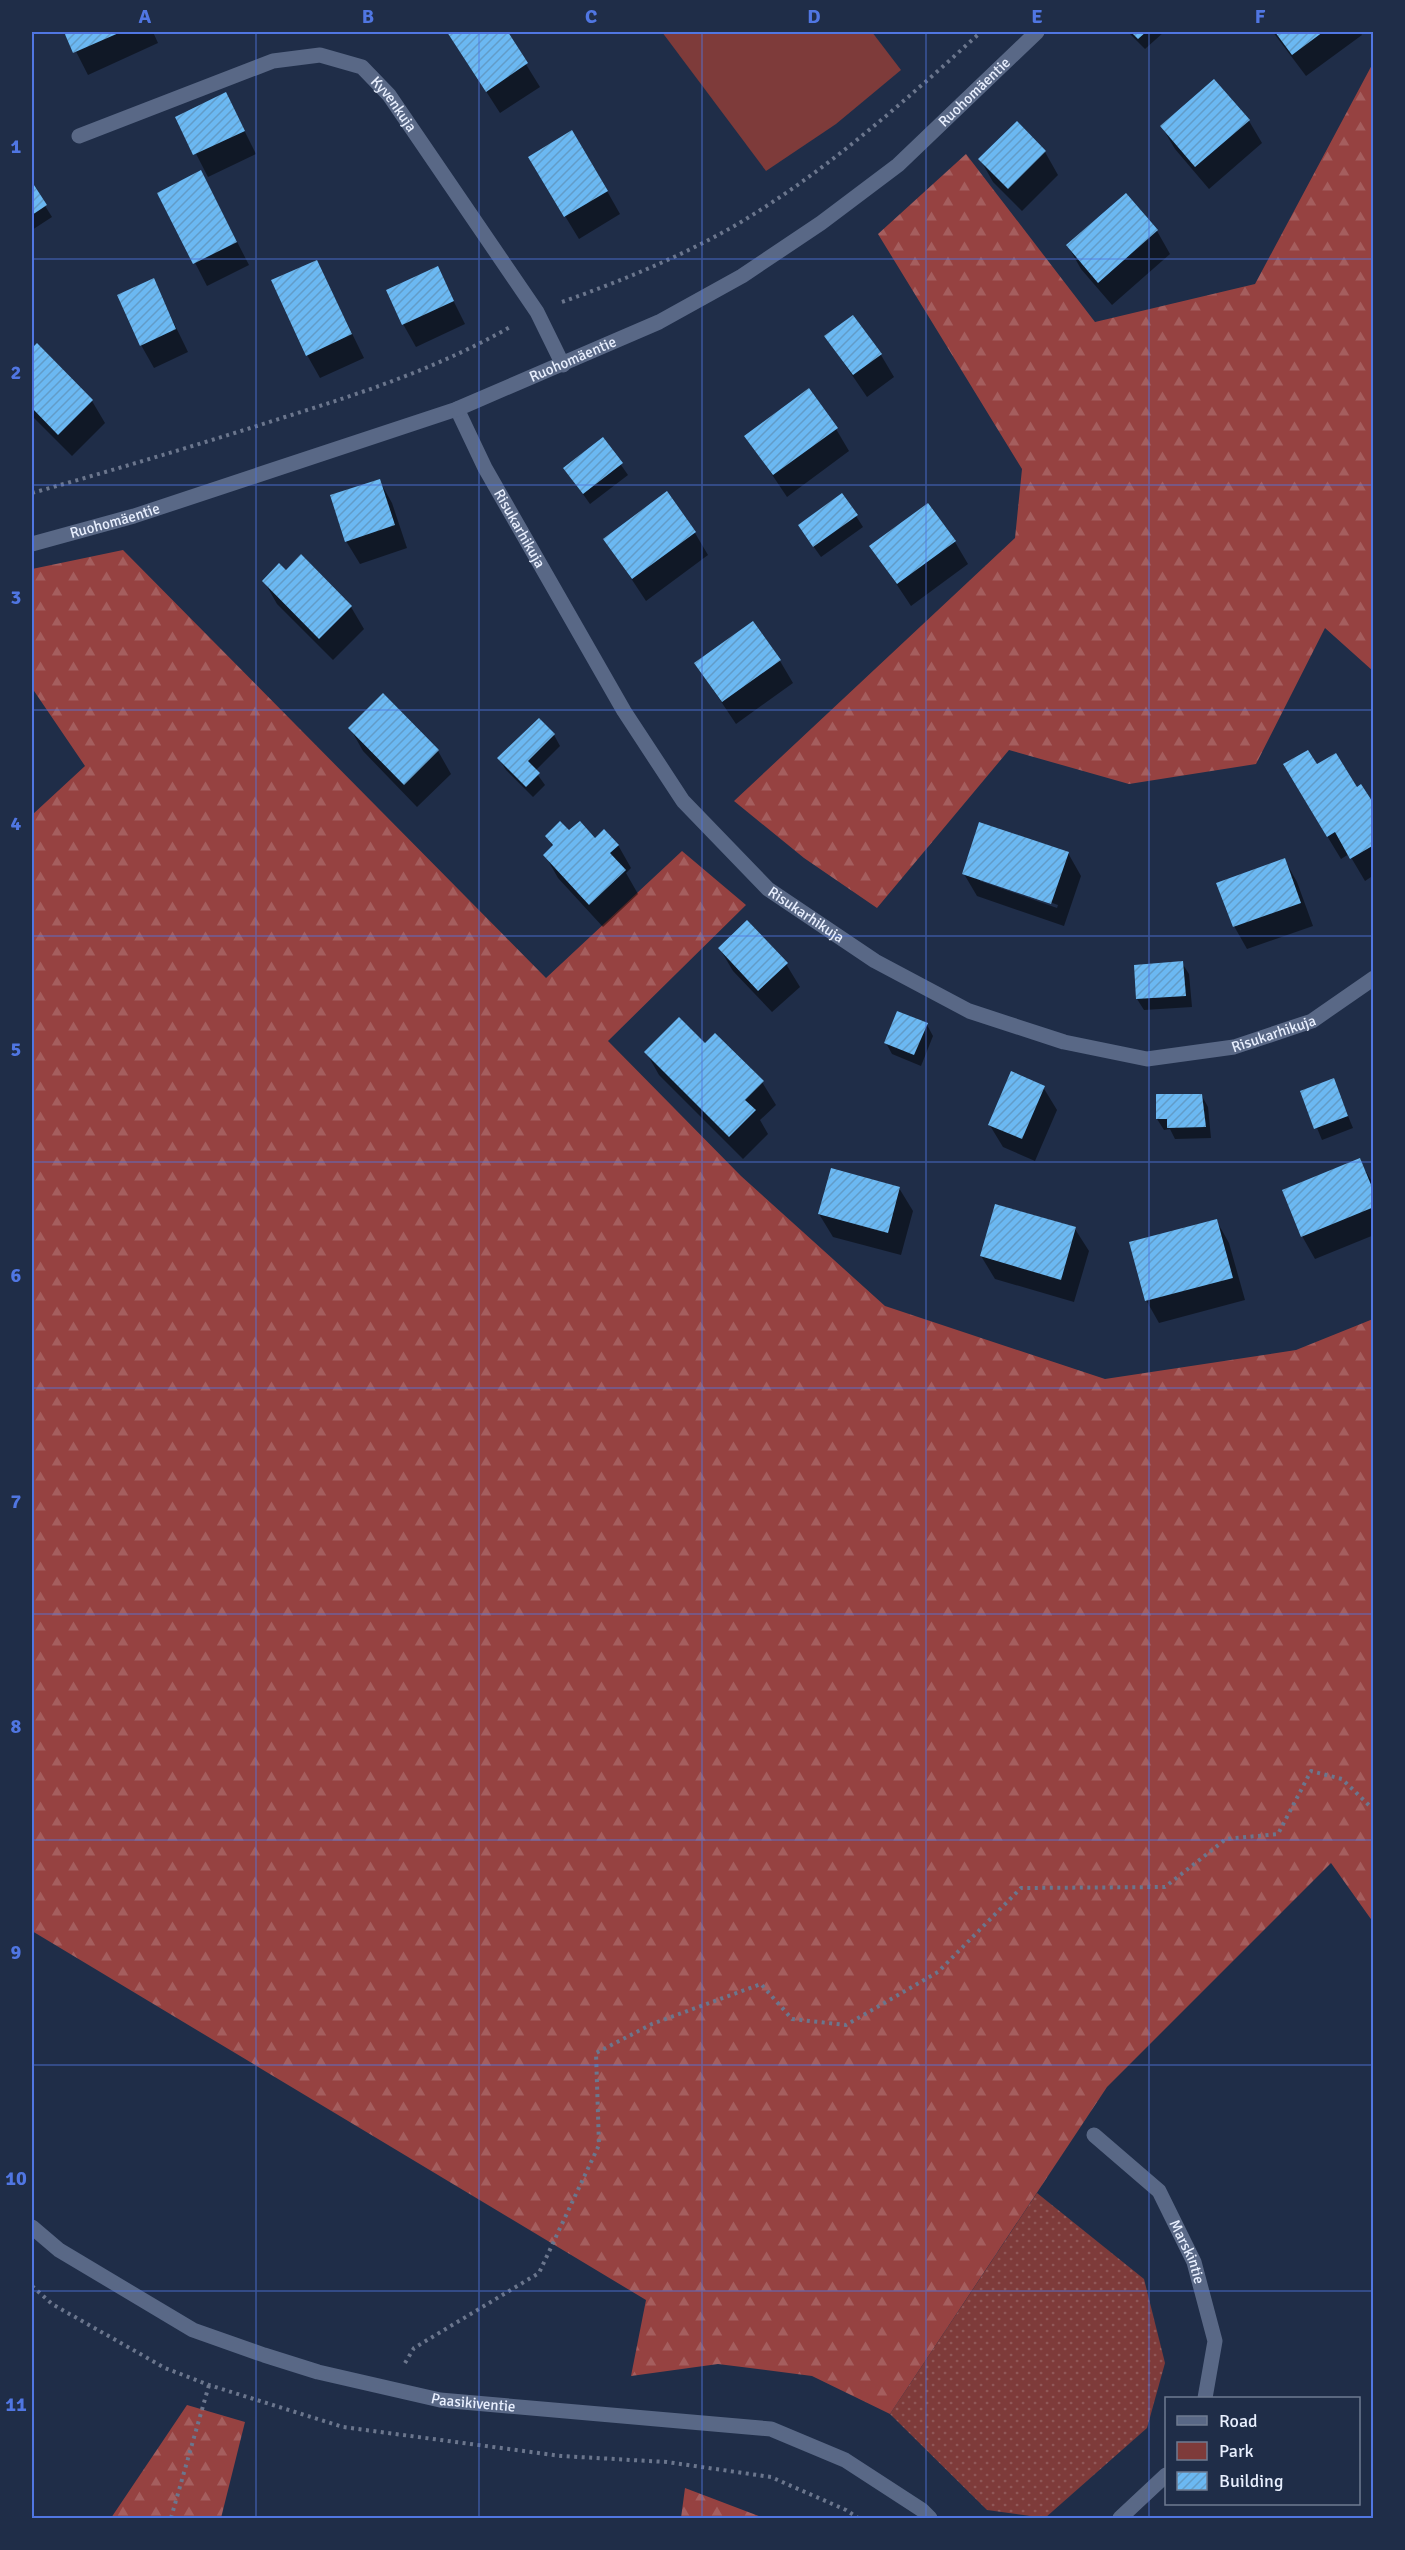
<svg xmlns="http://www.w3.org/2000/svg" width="1405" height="2550" font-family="Signika,sans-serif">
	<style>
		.grass { fill: url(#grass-dots) }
		.forest { fill: url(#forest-firs) }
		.park { fill: #7e3b3a }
		.shadow { fill: #0007; fill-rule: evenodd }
		.building { fill: url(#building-hatch) }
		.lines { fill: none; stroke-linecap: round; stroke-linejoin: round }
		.path { stroke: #6b768d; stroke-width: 4; stroke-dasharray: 3 4.5; stroke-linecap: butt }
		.minor { stroke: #596886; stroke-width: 15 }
		.tertiary { stroke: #596886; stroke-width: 15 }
		.grid { fill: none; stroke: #5076e2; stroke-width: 1.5; stroke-opacity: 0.55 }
		.labels { text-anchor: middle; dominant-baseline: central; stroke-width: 6; stroke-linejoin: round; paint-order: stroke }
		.street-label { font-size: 15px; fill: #e8effe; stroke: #1f2d48 }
		.neatline { fill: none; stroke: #5076e2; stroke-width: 2 }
		.grid-label { font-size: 20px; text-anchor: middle; font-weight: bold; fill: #5076e2 }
	</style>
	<defs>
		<pattern id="grass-dots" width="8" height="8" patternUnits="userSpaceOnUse" patternTransform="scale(1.5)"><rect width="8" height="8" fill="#7e3b3a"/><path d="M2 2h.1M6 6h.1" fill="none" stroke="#905858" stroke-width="1.8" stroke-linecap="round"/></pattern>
		<pattern id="forest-firs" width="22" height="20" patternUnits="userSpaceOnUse" patternTransform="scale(1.5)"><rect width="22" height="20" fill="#964241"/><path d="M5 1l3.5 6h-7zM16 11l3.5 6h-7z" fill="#a55e5e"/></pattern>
		<pattern id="building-hatch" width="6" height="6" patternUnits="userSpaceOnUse" patternTransform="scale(1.5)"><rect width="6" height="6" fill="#6bb8f2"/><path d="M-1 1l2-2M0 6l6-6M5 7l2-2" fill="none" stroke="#629cc8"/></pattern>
	</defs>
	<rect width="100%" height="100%" fill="#1f2d48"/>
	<path class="grass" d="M 1037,2193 L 1144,2279 L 1165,2363 L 1147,2428 L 1045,2518 L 987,2510 L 890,2414 Z"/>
	<path class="forest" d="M 1373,63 L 1373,671 L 1325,628 L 1256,764 L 1129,784 L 1009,750 L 877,908 L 804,858 L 734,801 L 1015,538 L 1022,469 L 878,234 L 966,154 L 1095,322 L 1255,284 Z
		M 123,550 L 546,978 L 682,851 L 746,905 L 608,1041 L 741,1176 L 885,1306 L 1105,1379 L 1296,1350 L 1373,1319 L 1373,1922 L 1331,1863 L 1107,2087 L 890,2414 L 812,2376 L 718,2364 L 631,2376 L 646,2300 L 32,1931 L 32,815 L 85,766 L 32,688 L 32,569 Z
		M 187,2405 L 245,2422 L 221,2518 L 111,2518 Z
		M 685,2488 L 764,2518 L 681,2518 Z"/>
	<path class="park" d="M 662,32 L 872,32 L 901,70 L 836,124 L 766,171 Z"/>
	<path class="shadow" d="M 66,32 L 153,32 L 158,43 L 88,75 Z
		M 448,32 L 506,32 L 540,87 L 500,113 Z
		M 1128,32 L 1164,32 L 1145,49 Z
		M 1273,32 L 1360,32 L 1362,35 L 1306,76 Z
		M 226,94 L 256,154 L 208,177 L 177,117 Z
		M 1249,121 L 1262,143 L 1209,189 L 1175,149 L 1162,127 Z
		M 1017,123 L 1045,152 L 1058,175 L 1022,211 L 993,182 L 980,159 Z
		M 543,180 L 607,191 L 620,214 L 579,239 Z
		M 32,185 L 52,217 L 32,230 Z
		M 159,193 L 213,195 L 249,265 L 207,286 Z
		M 1125,195 L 1157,231 L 1170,254 L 1112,305 L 1081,269 L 1068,246 Z
		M 317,262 L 364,358 L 320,378 L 307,355 Z
		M 437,268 L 465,324 L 416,347 L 403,324 Z
		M 153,280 L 188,352 L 154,368 L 141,345 Z
		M 826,337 L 881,355 L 894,377 L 867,397 Z
		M 37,345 L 92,401 L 105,423 L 72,456 L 32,416 L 32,350 Z
		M 836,429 L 849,451 L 787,497 L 746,436 Z
		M 603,439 L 628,475 L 590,504 L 565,469 Z
		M 379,480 L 392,503 L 407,548 L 360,564 L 346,541 Z
		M 856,516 L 863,527 L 821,557 L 806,536 Z
		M 695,533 L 708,555 L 646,601 L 605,539 Z
		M 955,542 L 968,564 L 911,606 L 871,546 Z
		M 286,572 L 351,607 L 364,629 L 333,660 L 277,604 L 264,581 Z
		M 780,661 L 793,683 L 736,724 L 696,664 Z
		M 383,695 L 438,751 L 451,774 L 417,807 L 363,751 L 350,728 Z
		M 554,735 L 560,746 L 535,771 L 545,785 L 533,797 L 506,770 L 499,759 Z
		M 1316,766 L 1356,789 L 1361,786 L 1374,807 L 1374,875 L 1365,881 L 1349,854 L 1341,859 L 1298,788 Z
		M 569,832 L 618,845 L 631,868 L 626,873 L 638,894 L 603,927 L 558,878 L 545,855 L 553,847 L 547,837 Z
		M 1068,853 L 1081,876 L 1064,926 L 977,896 L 964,874 ZM 980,878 L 1058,905 L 1057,908 L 980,881 Z
		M 1284,859 L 1297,882 L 1313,926 L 1247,949 L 1234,926 Z
		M 720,949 L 786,964 L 800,987 L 772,1012 L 733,971 Z
		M 1182,963 L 1189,974 L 1192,1007 L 1144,1010 L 1137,999 L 1135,966 Z
		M 927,1025 L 933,1036 L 921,1066 L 892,1054 L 886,1043 Z
		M 705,1045 L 762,1082 L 776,1105 L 760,1120 L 768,1134 L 743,1159 L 659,1075 L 646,1052 Z
		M 1333,1080 L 1353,1128 L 1322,1140 L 1302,1092 Z
		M 1043,1087 L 1057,1110 L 1035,1161 L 1003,1147 L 989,1124 Z
		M 1202,1096 L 1208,1107 L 1211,1138 L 1175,1139 L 1170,1129 L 1164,1130 L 1157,1119 Z
		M 1359,1160 L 1374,1185 L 1374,1235 L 1315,1259 L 1302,1236 Z
		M 899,1188 L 913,1211 L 901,1255 L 833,1237 L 819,1214 Z
		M 1216,1220 L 1229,1243 L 1245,1300 L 1159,1323 L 1146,1300 Z
		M 1075,1229 L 1089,1251 L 1074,1302 L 995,1279 L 981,1256 Z"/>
	<path class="building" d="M 64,32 L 121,32 L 73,53 Z
		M 447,32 L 508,32 L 528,63 L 486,92 Z
		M 1131,32 L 1146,32 L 1138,39 Z
		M 1275,32 L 1323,32 L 1292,55 Z
		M 1214,79 L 1250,120 L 1195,167 L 1160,126 Z
		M 226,92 L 245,131 L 193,155 L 175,117 Z
		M 1017,121 L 1046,151 L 1008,189 L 978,159 Z
		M 572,130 L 608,191 L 564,217 L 528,157 Z
		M 201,170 L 237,242 L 193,264 L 157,193 Z
		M 32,182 L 47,205 L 32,215 Z
		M 1126,193 L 1158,230 L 1098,283 L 1066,245 Z
		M 317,260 L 352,334 L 306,356 L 271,280 Z
		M 438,266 L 454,301 L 402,325 L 386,290 Z
		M 154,278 L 176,329 L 140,346 L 117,295 Z
		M 853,315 L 882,354 L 853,375 L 824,336 Z
		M 37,343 L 93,400 L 58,435 L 32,408 L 32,348 Z
		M 809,388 L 838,428 L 773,475 L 744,436 Z
		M 603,437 L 623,463 L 583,494 L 563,468 Z
		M 380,479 L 395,525 L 345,542 L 330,495 Z
		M 667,491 L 696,532 L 632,579 L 603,539 Z
		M 842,493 L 858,515 L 813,547 L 798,525 Z
		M 928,503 L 956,541 L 897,584 L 869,546 Z
		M 301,554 L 352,606 L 319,639 L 262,581 L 279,563 L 286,570 Z
		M 753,621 L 781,660 L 722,702 L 694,663 Z
		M 383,693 L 439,750 L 404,785 L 348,728 Z
		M 539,718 L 555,734 L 528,761 L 540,773 L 526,787 L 497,758 Z
		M 1308,750 L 1317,764 L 1336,753 L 1357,787 L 1361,784 L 1374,804 L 1371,810 L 1374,815 L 1374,845 L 1350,859 L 1335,832 L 1327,837 L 1283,764 Z
		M 560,821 L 569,830 L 580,821 L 595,838 L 604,829 L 619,845 L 610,853 L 626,870 L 589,905 L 543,855 L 553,845 L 545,836 Z
		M 979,822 L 1069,852 L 1051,904 L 962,874 Z
		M 1285,858 L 1301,903 L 1233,927 L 1216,883 Z
		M 747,920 L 788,963 L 758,991 L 718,948 Z
		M 1183,961 L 1186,996 L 1136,999 L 1134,965 Z
		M 897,1011 L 928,1023 L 914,1055 L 884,1043 Z
		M 679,1017 L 705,1043 L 715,1033 L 764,1081 L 745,1100 L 756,1110 L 729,1137 L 644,1052 Z
		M 1011,1071 L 1045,1086 L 1022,1139 L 988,1125 Z
		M 1334,1078 L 1348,1116 L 1314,1129 L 1300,1091 Z
		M 1156,1094 L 1202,1094 L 1206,1127 L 1167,1128 L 1167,1119 L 1156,1119 Z
		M 1360,1158 L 1374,1192 L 1374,1207 L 1301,1237 L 1282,1190 Z
		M 831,1168 L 900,1187 L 888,1233 L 818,1214 Z
		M 995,1204 L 1076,1227 L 1061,1280 L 980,1256 Z
		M 1217,1219 L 1233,1278 L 1145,1301 L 1129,1242 Z"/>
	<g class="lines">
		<path class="path" d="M 562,302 C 624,280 685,255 741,222 C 829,169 906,100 981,32
			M 32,493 C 117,469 201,444 285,417 C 365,392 438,368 512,326
			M 32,2286 L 52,2304 L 165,2368 L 209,2385 L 343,2427 L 561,2456 L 667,2462 L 771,2477 L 846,2510 L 858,2518
			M 405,2363 L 414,2348 L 539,2273 L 599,2145 L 596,2053 L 652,2024 L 761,1984 L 792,2019 L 846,2025 L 938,1972 L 1021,1888 L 1165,1887 L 1226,1839 L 1278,1834 L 1311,1771 L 1342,1779 L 1374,1810
			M 171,2518 L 209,2385"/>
		<g class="minor">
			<path id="s1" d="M 79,136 L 273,61 L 320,55 L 362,67 L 389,95 L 537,312 L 563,365"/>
			<path id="s2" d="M 457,409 L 485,468 L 624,711 L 683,801 L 768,889 L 875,961 L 969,1011 L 1064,1042 L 1147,1059 L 1234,1047 L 1312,1021 L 1374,978"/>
			<path id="s3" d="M 1094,2135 L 1159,2191 L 1194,2262 L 1215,2341 L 1205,2398"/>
			<path id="s4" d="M 32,2227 L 59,2250 L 193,2330 L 264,2355 L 318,2372 L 440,2400 L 771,2429 L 845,2460 L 922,2510 L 930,2518"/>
			<path d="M 1120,2518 L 1166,2475"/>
		</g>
		<path class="tertiary" id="s5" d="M 32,544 L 134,516 L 457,409 L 659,322 L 742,276 L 821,223 L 898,165 L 1037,32"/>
	</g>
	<path class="grid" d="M 256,32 L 256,2518M 479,32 L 479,2518M 702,32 L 702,2518M 926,32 L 926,2518M 1149,32 L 1149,2518M 32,259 L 1374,259M 32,485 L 1374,485M 32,710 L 1374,710M 32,936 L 1374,936M 32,1162 L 1374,1162M 32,1388 L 1374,1388M 32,1614 L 1374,1614M 32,1840 L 1374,1840M 32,2065 L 1374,2065M 32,2291 L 1374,2291"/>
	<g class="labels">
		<g class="street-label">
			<text stroke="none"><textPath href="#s5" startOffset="1058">Ruohomäentie</textPath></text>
			<text stroke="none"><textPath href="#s1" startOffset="348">Kyvenkuja</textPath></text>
			<text stroke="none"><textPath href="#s5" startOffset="572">Ruohomäentie</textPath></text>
			<text stroke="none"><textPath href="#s5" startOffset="86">Ruohomäentie</textPath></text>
			<text stroke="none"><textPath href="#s2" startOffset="135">Risukarhikuja</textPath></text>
			<text stroke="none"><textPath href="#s2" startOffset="621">Risukarhikuja</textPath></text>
			<text stroke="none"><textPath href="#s2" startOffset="1125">Risukarhikuja</textPath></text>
			<text stroke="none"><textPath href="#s3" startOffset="153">Marskintie</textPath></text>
			<text stroke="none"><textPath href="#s4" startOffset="482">Paasikiventie</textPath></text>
		</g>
	</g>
	<rect width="1405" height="2550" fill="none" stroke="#1f2d48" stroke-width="66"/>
	<rect x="1165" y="2397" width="195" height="108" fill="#1f2d48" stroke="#6f7b91" stroke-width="1.5"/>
	<rect x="1177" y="2416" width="30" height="9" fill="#596886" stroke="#6f7b91" stroke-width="1.5"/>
	<text x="1219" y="2427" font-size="18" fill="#e8effe">Road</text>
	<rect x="1177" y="2442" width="30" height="18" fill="#7e3b3a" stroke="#6f7b91" stroke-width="1.5"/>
	<text x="1219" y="2457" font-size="18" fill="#e8effe">Park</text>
	<rect x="1177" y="2472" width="30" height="18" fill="url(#building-hatch)" stroke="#6f7b91" stroke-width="1.5"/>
	<text x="1219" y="2487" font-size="18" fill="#e8effe">Building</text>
	<rect x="33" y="33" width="1339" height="2484" class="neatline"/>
	<g class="grid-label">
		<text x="145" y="23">A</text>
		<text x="368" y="23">B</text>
		<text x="591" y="23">C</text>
		<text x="814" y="23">D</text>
		<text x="1037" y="23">E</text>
		<text x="1260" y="23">F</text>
		<text x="16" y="153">1</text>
		<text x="16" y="379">2</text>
		<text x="16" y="604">3</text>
		<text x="16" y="830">4</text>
		<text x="16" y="1056">5</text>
		<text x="16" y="1282">6</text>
		<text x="16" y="1508">7</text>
		<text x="16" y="1733">8</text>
		<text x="16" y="1959">9</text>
		<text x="16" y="2185">10</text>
		<text x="16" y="2411">11</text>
	</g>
</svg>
